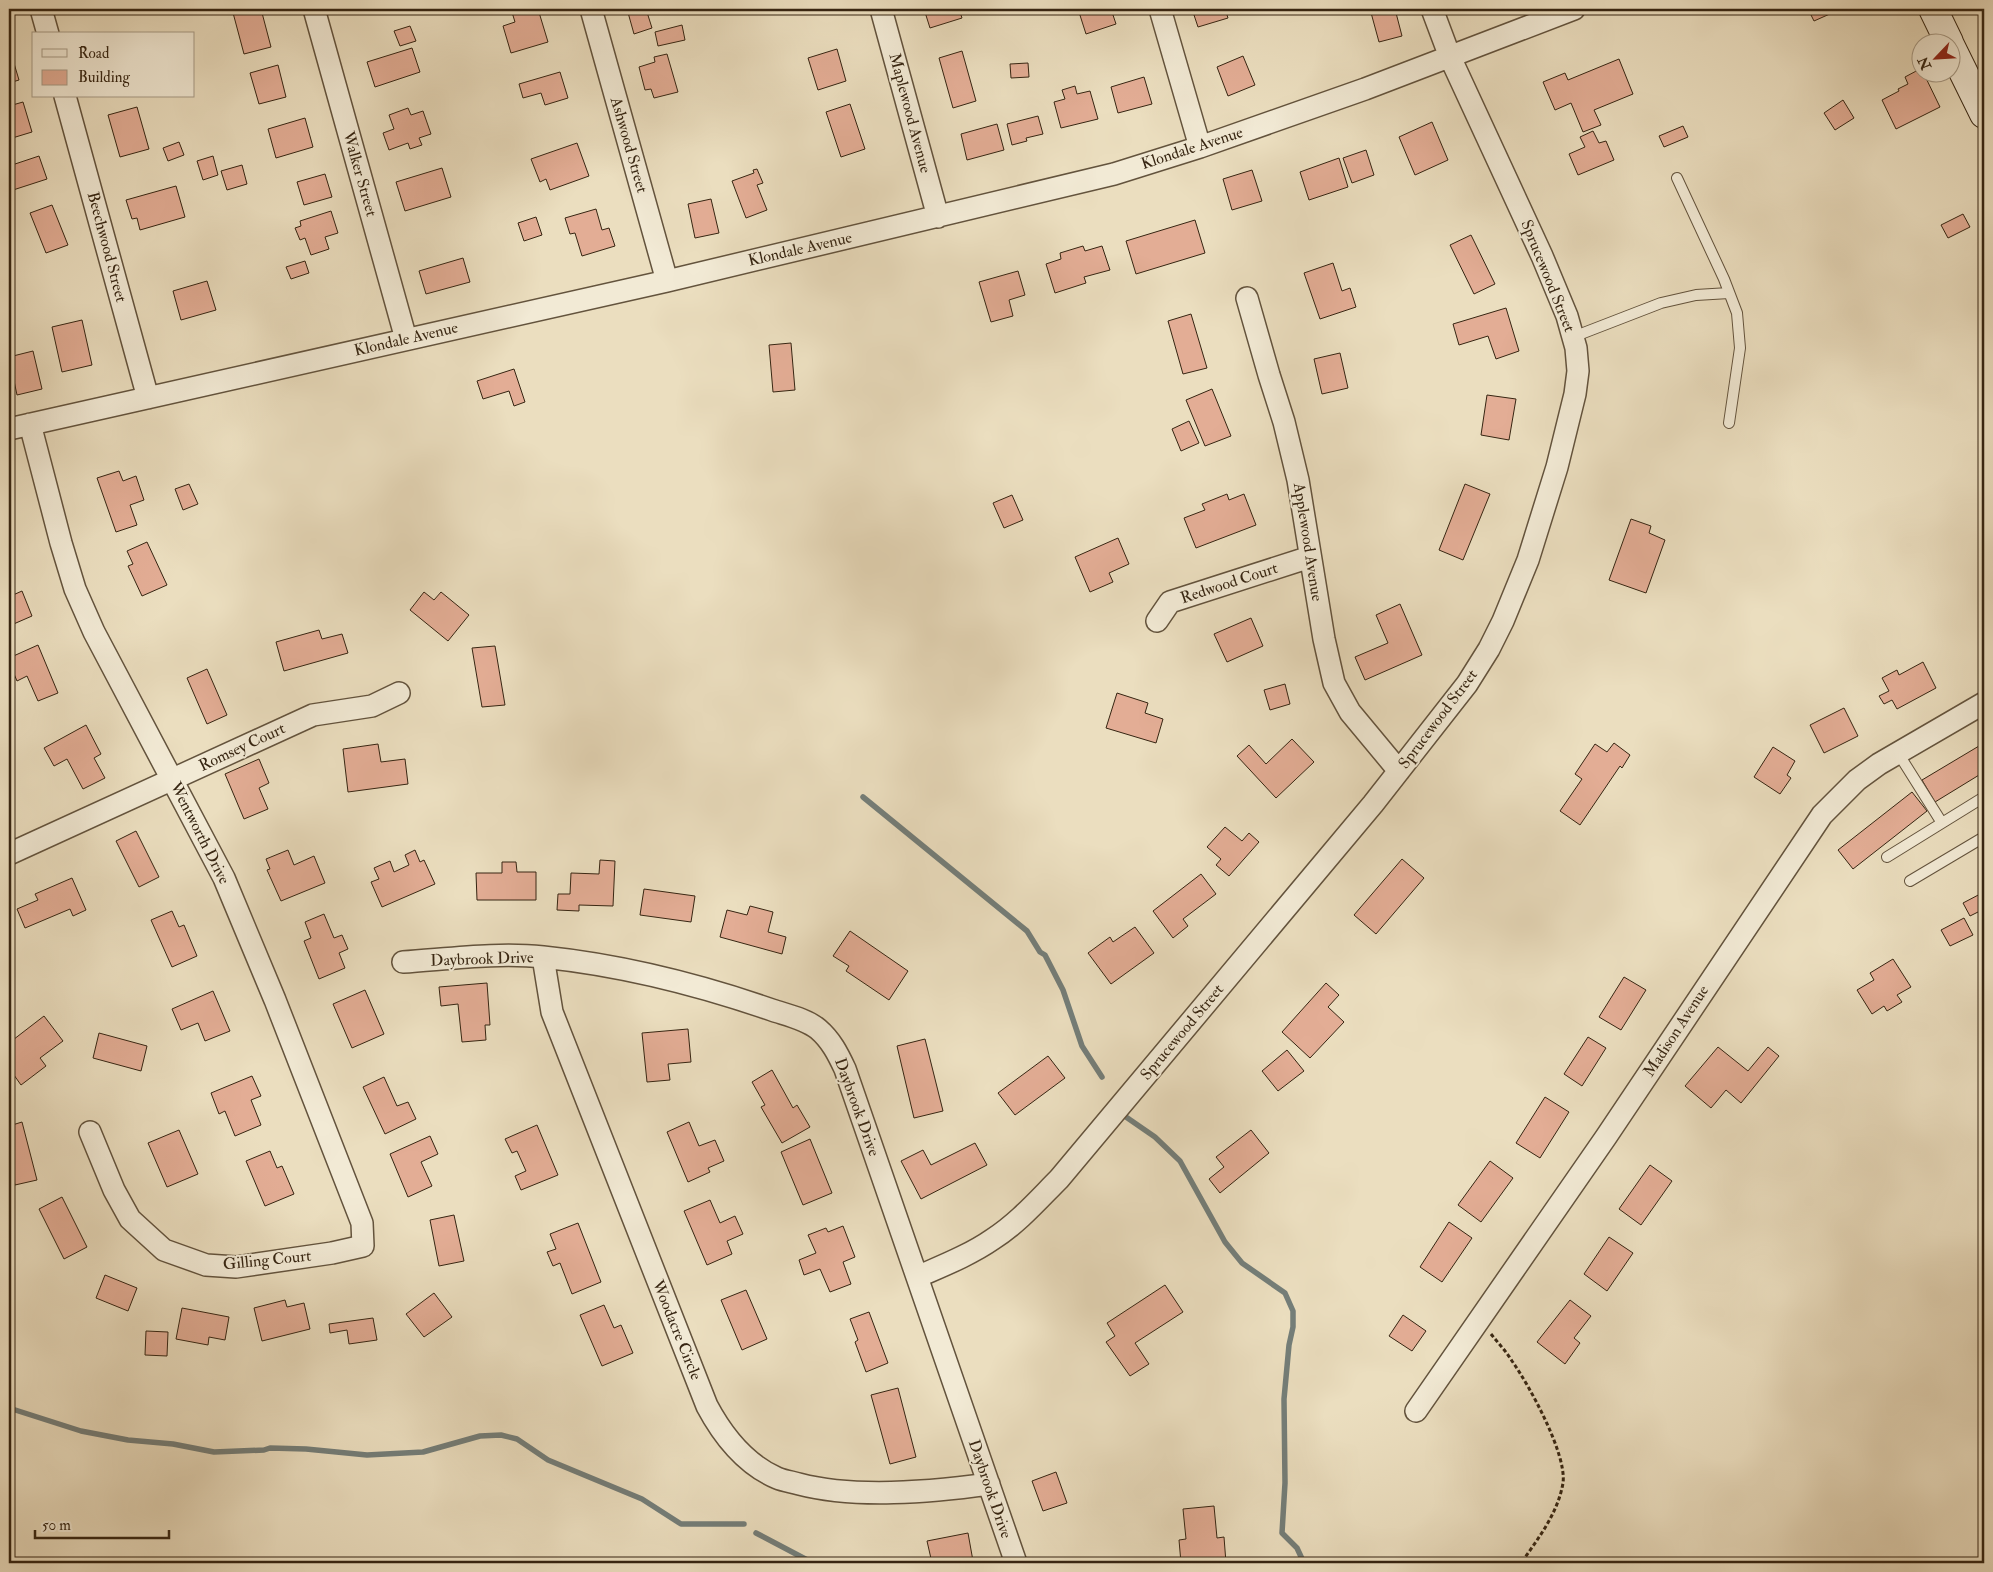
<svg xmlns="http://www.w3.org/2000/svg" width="1993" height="1572" font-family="'IM FELL Double Pica',serif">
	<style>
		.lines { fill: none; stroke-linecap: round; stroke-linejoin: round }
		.stream { stroke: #747e79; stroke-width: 5.5 }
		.building { fill: #e3ad95; stroke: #362512 }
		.lane-casing { stroke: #63533d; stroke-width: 12 }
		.street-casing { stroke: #63533d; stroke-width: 24 }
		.secondary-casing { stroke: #362512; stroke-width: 30 }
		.path { stroke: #362512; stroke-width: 3; stroke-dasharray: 4 2.5; stroke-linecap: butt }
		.lane { stroke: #f2ead5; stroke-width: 10 }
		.street { stroke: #f2ead5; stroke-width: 21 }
		.secondary { stroke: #f2ead5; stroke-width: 28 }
		.labels { text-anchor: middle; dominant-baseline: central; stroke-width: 4; stroke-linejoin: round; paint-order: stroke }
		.street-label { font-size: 16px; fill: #362512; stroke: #f2ead5 }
	</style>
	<rect width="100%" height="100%" fill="#ebdebf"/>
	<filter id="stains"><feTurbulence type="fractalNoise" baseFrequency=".004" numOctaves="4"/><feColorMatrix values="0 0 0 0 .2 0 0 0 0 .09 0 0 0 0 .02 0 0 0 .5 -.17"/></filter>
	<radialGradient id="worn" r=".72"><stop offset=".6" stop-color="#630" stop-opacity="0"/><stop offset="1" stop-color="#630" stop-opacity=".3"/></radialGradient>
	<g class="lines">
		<path class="stream" d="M 863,797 L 1027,931 L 1040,952 L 1045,955 L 1063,990 L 1082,1046 L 1102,1077
			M 1126,1117 L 1155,1137 L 1180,1161 L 1225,1242 L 1242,1263 L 1285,1293 L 1293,1311 L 1293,1327 L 1289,1345 L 1284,1399 L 1285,1483 L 1282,1533 L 1297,1548 L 1303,1561
			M 9,1408 L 81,1431 L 128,1440 L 173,1444 L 214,1452 L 264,1450 L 270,1448 L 306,1449 L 367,1455 L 423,1452 L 480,1436 L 501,1435 L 517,1439 L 548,1460 L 642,1499 L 681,1524 L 744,1524
			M 756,1533 L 813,1563"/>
	</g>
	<path class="building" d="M 232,9 L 261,9 L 271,47 L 244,54 Z
		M 511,9 L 538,9 L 548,42 L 511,53 L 503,26 L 515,22 Z
		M 627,9 L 646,9 L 652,28 L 634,34 Z
		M 924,9 L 959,9 L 962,18 L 930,28 Z
		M 1078,9 L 1111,9 L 1116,24 L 1086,34 Z
		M 1192,9 L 1225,9 L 1228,18 L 1198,27 Z
		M 1370,9 L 1395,9 L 1402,36 L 1379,42 Z
		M 1808,9 L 1830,9 L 1832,13 L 1814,21 Z
		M 682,25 L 685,40 L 658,46 L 655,32 Z
		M 410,26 L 416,41 L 400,46 L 394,31 Z
		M 412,48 L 420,72 L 375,87 L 367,62 Z
		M 837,49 L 846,81 L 818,90 L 808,58 Z
		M 962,51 L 976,101 L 953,108 L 939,58 Z
		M 667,54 L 678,92 L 654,98 L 651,89 L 645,90 L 639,67 L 655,62 L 654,57 Z
		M 1243,56 L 1255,85 L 1228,96 L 1217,67 Z
		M 9,57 L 10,61 L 13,60 L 19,80 L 9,83 Z
		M 1619,59 L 1633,94 L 1594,110 L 1601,125 L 1583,132 L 1571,103 L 1555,110 L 1543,82 L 1565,73 L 1568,80 Z
		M 1028,63 L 1029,77 L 1011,78 L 1010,64 Z
		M 278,65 L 286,97 L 259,104 L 250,73 Z
		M 1920,69 L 1920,72 L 1923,72 L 1940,107 L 1896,129 L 1882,100 L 1899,91 L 1898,89 L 1908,84 L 1905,77 Z
		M 560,72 L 568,98 L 545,105 L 541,93 L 523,98 L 519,84 Z
		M 1144,77 L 1152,104 L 1118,113 L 1111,87 Z
		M 1075,86 L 1077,94 L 1090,91 L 1098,119 L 1061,128 L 1054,102 L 1065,99 L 1062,90 Z
		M 1843,100 L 1854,118 L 1835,130 L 1824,113 Z
		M 23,102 L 32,132 L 9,139 L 9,106 Z
		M 850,104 L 865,149 L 841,157 L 826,112 Z
		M 137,107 L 149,149 L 120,157 L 108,115 Z
		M 408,108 L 411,115 L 423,111 L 431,134 L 419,138 L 422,145 L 410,149 L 408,143 L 389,150 L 383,133 L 394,129 L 389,115 Z
		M 1038,116 L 1043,134 L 1026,138 L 1027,141 L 1012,145 L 1007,124 Z
		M 305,118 L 313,147 L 276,158 L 268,129 Z
		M 1432,122 L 1448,160 L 1415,175 L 1399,137 Z
		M 997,124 L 1004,150 L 967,160 L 961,134 Z
		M 1683,126 L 1688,137 L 1664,147 L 1659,136 Z
		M 1593,131 L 1599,143 L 1606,141 L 1614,160 L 1578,175 L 1569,154 L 1585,147 L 1580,137 Z
		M 179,142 L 184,155 L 168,161 L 163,148 Z
		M 577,143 L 589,176 L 550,190 L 546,179 L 540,182 L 531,159 Z
		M 1366,150 L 1374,175 L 1352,183 L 1343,158 Z
		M 39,156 L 47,179 L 10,191 L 9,166 Z
		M 213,156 L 218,175 L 203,180 L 197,161 Z
		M 1339,158 L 1348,187 L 1309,200 L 1300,172 Z
		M 242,165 L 247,184 L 227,190 L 221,171 Z
		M 442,168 L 451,197 L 405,211 L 396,182 Z
		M 757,169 L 763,183 L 757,185 L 767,210 L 746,218 L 732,181 L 754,173 L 753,170 Z
		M 1252,170 L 1262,201 L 1232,210 L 1223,179 Z
		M 325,174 L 332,197 L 304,205 L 297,182 Z
		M 176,186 L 185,217 L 140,230 L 137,218 L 132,219 L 126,200 Z
		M 711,199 L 719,233 L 695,238 L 688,204 Z
		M 52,205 L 68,245 L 46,253 L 30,213 Z
		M 596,209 L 602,230 L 609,228 L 615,246 L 582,256 L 575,233 L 570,234 L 565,218 Z
		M 331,211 L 338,233 L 325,237 L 329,249 L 311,255 L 305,238 L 300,240 L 295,228 L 301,226 L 300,221 Z
		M 1963,214 L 1970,227 L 1948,238 L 1941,225 Z
		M 536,217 L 542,235 L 524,241 L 518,223 Z
		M 1195,220 L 1205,253 L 1136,274 L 1126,241 Z
		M 1471,235 L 1495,284 L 1474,294 L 1450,245 Z
		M 1083,246 L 1085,251 L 1102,246 L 1110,270 L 1084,277 L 1086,283 L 1055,293 L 1046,264 L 1061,259 L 1060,253 Z
		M 463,258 L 470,282 L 426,294 L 419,271 Z
		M 305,261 L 309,273 L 291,279 L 286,267 Z
		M 1333,263 L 1342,291 L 1350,288 L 1356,307 L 1320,319 L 1304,273 Z
		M 1018,271 L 1025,295 L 1009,300 L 1013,316 L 991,322 L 979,282 Z
		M 207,281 L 216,310 L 181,320 L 173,291 Z
		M 1506,308 L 1519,351 L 1496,359 L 1488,336 L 1459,345 L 1453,324 Z
		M 1191,314 L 1207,368 L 1183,374 L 1168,321 Z
		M 82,320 L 92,365 L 62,372 L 52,327 Z
		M 791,343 L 795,390 L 773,392 L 769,345 Z
		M 33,351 L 42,389 L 17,395 L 9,357 Z
		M 1340,353 L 1348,388 L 1322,394 L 1314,359 Z
		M 514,369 L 525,402 L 514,406 L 509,391 L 483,399 L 477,381 Z
		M 1212,389 L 1231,436 L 1205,446 L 1186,400 Z
		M 1487,395 L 1516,399 L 1509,440 L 1481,435 Z
		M 1189,421 L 1199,443 L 1181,451 L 1172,429 Z
		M 119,471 L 123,481 L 136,476 L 144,500 L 130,505 L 137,525 L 116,532 L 97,478 Z
		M 189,484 L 198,504 L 183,510 L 175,489 Z
		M 1465,484 L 1490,494 L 1463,560 L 1439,550 Z
		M 1227,494 L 1229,500 L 1244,494 L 1256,525 L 1196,548 L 1184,518 L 1205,510 L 1202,504 Z
		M 1012,495 L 1023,520 L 1004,528 L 993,503 Z
		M 1631,519 L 1651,526 L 1649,533 L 1665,540 L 1646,593 L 1609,580 Z
		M 1118,538 L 1129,564 L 1109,573 L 1113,582 L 1090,592 L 1075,557 Z
		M 147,542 L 167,585 L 142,596 L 128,566 L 133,564 L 127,551 Z
		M 9,584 L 13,595 L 22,591 L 32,616 L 9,626 Z
		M 424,592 L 434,600 L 441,592 L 469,615 L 448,641 L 410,610 Z
		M 1400,604 L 1422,655 L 1365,680 L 1355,657 L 1388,643 L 1376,615 Z
		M 1251,618 L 1263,646 L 1227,662 L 1214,634 Z
		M 319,630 L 322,639 L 342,634 L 348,653 L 284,671 L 276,642 Z
		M 38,645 L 58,693 L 38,701 L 27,676 L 17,681 L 9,662 L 9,658 Z
		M 495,646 L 505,705 L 482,707 L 472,648 Z
		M 1923,662 L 1936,688 L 1897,709 L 1892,700 L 1884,704 L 1879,696 L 1889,691 L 1882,678 L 1897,670 L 1899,675 Z
		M 207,669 L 227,715 L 207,724 L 187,678 Z
		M 1285,684 L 1290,704 L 1270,710 L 1264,690 Z
		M 1117,693 L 1148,703 L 1145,713 L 1163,719 L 1156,743 L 1106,728 Z
		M 1844,708 L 1858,736 L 1824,753 L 1810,725 Z
		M 86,725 L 101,754 L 94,758 L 105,778 L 83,789 L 67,759 L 54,766 L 44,748 Z
		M 1292,739 L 1314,762 L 1276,798 L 1237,756 L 1249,745 L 1266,764 Z
		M 1614,743 L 1630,755 L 1622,768 L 1620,766 L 1580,825 L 1560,811 L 1582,779 L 1575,774 L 1595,744 L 1607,752 Z
		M 1984,743 L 1984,772 L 1935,802 L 1922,780 Z
		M 378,744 L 381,762 L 405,759 L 408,784 L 348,792 L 343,749 Z
		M 1773,747 L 1795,761 L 1787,775 L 1791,778 L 1780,794 L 1754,777 Z
		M 259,759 L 269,783 L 259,788 L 268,809 L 244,819 L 225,774 Z
		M 1912,792 L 1927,811 L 1853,869 L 1838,850 Z
		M 1225,827 L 1242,841 L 1249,833 L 1259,842 L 1229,876 L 1216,865 L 1221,859 L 1207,847 Z
		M 136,831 L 159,877 L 139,887 L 116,841 Z
		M 288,850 L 294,865 L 314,856 L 325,883 L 281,901 L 267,870 L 270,869 L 266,859 Z
		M 415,850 L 420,862 L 424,860 L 435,884 L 382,907 L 371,882 L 379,879 L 374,868 L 390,861 L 394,872 L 409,865 L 405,855 Z
		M 1402,859 L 1424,878 L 1376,934 L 1354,915 Z
		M 600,860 L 615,861 L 613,906 L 579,905 L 579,911 L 557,910 L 558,894 L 570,894 L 571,873 L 599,874 Z
		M 502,862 L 516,862 L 517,872 L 536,872 L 536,900 L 477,900 L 476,873 L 502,873 Z
		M 1201,874 L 1216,894 L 1183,919 L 1188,926 L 1173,938 L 1153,911 Z
		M 72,878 L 86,910 L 73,916 L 70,909 L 25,928 L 17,909 L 38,900 L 35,894 Z
		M 644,889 L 695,896 L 691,922 L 640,915 Z
		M 1984,892 L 1984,909 L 1970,916 L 1963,903 Z
		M 750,906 L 773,912 L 768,932 L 786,937 L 782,954 L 720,937 L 727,910 L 747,915 Z
		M 172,911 L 179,927 L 184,925 L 197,956 L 172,967 L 151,920 Z
		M 324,914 L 334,938 L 342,935 L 348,949 L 339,953 L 345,968 L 319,979 L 304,941 L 311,938 L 305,922 Z
		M 1964,918 L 1973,935 L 1950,946 L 1941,930 Z
		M 1135,927 L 1154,953 L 1111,984 L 1088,953 L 1110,937 L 1113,942 Z
		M 850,931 L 908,971 L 889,1000 L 846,971 L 849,966 L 833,956 Z
		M 1893,959 L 1911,987 L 1897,995 L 1902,1002 L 1887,1011 L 1884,1006 L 1872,1014 L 1857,990 L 1874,980 L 1870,973 Z
		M 1624,977 L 1646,990 L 1621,1030 L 1599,1017 Z
		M 487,983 L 490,1025 L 485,1025 L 486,1040 L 462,1042 L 458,1004 L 441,1006 L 439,987 Z
		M 1326,983 L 1339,995 L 1328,1007 L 1344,1022 L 1310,1058 L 1282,1032 Z
		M 365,990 L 384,1034 L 352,1048 L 333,1004 Z
		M 213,991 L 230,1031 L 205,1041 L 198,1023 L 181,1030 L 172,1009 Z
		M 44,1016 L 63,1041 L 40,1058 L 46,1066 L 21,1085 L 9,1068 L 9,1043 Z
		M 688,1029 L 691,1062 L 668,1064 L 670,1080 L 647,1082 L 642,1033 Z
		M 99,1033 L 147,1046 L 141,1071 L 93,1058 Z
		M 1588,1037 L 1606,1048 L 1582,1086 L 1564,1074 Z
		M 925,1039 L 943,1111 L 914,1118 L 897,1046 Z
		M 1718,1047 L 1748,1071 L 1768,1047 L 1779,1056 L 1741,1103 L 1726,1090 L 1711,1108 L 1685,1086 Z
		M 1287,1050 L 1304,1071 L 1278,1091 L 1262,1071 Z
		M 1048,1056 L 1065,1078 L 1015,1115 L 998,1093 Z
		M 772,1070 L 793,1108 L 797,1105 L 810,1127 L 782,1143 L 761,1107 L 765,1105 L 752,1082 Z
		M 252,1076 L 261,1096 L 251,1100 L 261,1125 L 235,1136 L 225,1111 L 219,1114 L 211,1093 Z
		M 384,1077 L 397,1106 L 408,1102 L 416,1119 L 385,1134 L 363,1087 Z
		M 1545,1097 L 1569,1112 L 1540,1158 L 1516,1143 Z
		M 22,1122 L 37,1180 L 15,1185 L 9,1159 L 9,1126 Z
		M 689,1122 L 699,1146 L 715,1140 L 724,1161 L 708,1168 L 710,1172 L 688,1182 L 667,1132 Z
		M 537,1125 L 558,1175 L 521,1190 L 515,1176 L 526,1171 L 517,1151 L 512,1153 L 505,1139 Z
		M 179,1130 L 198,1174 L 167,1187 L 148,1143 Z
		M 1251,1130 L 1269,1153 L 1220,1193 L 1209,1179 L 1224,1167 L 1216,1157 Z
		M 430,1136 L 438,1154 L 421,1162 L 432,1186 L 408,1197 L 390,1154 Z
		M 810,1139 L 832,1193 L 803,1205 L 781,1152 Z
		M 975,1143 L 987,1165 L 921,1199 L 901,1161 L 923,1150 L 931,1165 Z
		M 270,1151 L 277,1168 L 282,1166 L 294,1194 L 265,1206 L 246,1161 Z
		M 1490,1161 L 1513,1178 L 1481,1222 L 1458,1205 Z
		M 1650,1165 L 1672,1181 L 1641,1225 L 1619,1209 Z
		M 62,1197 L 87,1247 L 64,1259 L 39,1209 Z
		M 710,1200 L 720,1223 L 735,1216 L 743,1234 L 727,1241 L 732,1254 L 707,1265 L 684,1211 Z
		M 454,1215 L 464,1261 L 439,1266 L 430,1220 Z
		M 1449,1222 L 1472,1238 L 1442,1282 L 1420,1267 Z
		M 578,1223 L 601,1282 L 572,1294 L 560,1263 L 553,1266 L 547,1252 L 556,1249 L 550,1234 Z
		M 843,1226 L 855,1257 L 843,1262 L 851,1284 L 830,1292 L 820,1269 L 804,1275 L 799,1260 L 816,1253 L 808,1235 L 826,1228 L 828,1232 Z
		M 1609,1237 L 1633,1253 L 1607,1291 L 1584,1274 Z
		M 105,1275 L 137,1288 L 128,1311 L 96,1298 Z
		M 1165,1285 L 1183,1312 L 1135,1343 L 1149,1364 L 1130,1376 L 1106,1342 L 1115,1336 L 1107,1323 Z
		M 746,1290 L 767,1339 L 742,1350 L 721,1300 Z
		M 434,1293 L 452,1317 L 424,1337 L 406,1314 Z
		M 285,1300 L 287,1307 L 304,1303 L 310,1329 L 262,1341 L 254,1308 Z
		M 1570,1300 L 1591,1316 L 1574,1338 L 1580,1343 L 1565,1364 L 1537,1342 Z
		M 604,1305 L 614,1328 L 621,1325 L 633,1353 L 602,1366 L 580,1315 Z
		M 182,1308 L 229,1317 L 225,1340 L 209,1337 L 208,1345 L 176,1339 Z
		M 869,1312 L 888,1363 L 866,1372 L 855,1342 L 858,1340 L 850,1319 Z
		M 1403,1315 L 1426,1331 L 1412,1351 L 1389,1336 Z
		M 373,1318 L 377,1340 L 349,1344 L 347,1330 L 330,1333 L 329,1324 Z
		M 146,1331 L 168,1332 L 167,1356 L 145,1355 Z
		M 898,1388 L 916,1457 L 890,1464 L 871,1395 Z
		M 1056,1472 L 1067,1503 L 1043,1511 L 1032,1481 Z
		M 1214,1506 L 1217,1538 L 1224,1537 L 1226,1563 L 1181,1563 L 1179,1540 L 1186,1539 L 1183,1509 Z
		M 968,1533 L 973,1561 L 963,1563 L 932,1563 L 927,1541 Z"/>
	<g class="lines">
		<g class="lane-casing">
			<path id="lane" d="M 1677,178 L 1724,279 L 1737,313 L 1740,348 L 1729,423
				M 1573,337 L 1661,303 L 1696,295 L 1729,293
				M 1898,753 L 1942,823
				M 1887,857 L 1984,797
				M 1910,881 L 1984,837"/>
		</g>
		<g class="street-casing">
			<path id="street" d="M 41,9 L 48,34
				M 314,9 L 406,339
				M 591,9 L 667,281
				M 881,9 L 938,217
				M 1160,9 L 1200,147
				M 65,96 L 148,398
				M 1247,298 L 1269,375 L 1284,422 L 1298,480 L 1324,639 L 1334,683 L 1350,712 L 1399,771
				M 30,424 L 61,543 L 75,589 L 94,632 L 224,878 L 275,1000 L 362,1223 L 363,1246 L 332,1253 L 236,1267 L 206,1265 L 164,1250 L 130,1219 L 114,1190 L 90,1132
				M 9,429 L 667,281 L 1114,174 L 1200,147 L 1365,89 L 1574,9
				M 1157,621 L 1170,602 L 1310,557
				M 9,854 L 313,715 L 372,706 L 399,693
				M 543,957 L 552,1012 L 707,1406 C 723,1436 745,1464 777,1478 C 784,1481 792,1482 799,1484 C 856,1499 931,1492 989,1484
				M 403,962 C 448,959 499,952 543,957 C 620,965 700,985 772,1010 C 787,1015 806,1019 818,1029 C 831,1040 838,1054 845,1069 L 1016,1563
				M 917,1277 C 942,1266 970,1255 993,1239 C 1018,1223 1038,1200 1059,1179 L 1373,804 L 1467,684 L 1489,649 L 1503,621 L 1528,560 L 1557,467 L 1575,394 L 1578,371 L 1576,348 L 1567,316 L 1542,256 L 1450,57 L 1432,9
				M 1416,1411 L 1606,1137 L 1822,815 L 1857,780 L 1879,764 L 1984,703"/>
		</g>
		<g class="secondary-casing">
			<path id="secondary" d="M 1933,9 L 1949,42
				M 1950,45 L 1984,114"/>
		</g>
		<path class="path" d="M 1491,1334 C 1498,1343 1506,1351 1512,1361 C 1529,1385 1567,1454 1563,1483 C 1558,1513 1538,1539 1521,1563"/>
		<use href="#lane" class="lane"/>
		<use href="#street" class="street"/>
		<use href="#secondary" class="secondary"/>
	</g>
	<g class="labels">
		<g class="street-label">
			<text transform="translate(910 113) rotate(75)">Maplewood Avenue</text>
			<text transform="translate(629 145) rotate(74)">Ashwood Street</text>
			<text transform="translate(1192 148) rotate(-18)">Klondale Avenue</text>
			<text transform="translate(360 174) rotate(74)">Walker Street</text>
			<text transform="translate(107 247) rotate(75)">Beechwood Street</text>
			<text transform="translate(800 249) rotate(-13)">Klondale Avenue</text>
			<text transform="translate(1548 276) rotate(68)">Sprucewood Street</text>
			<text transform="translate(406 339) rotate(-13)">Klondale Avenue</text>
			<text transform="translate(1308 542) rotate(81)">Applewood Avenue</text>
			<text transform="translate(1229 583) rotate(-18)">Redwood Court</text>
			<text transform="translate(1438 719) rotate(-53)">Sprucewood Street</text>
			<text transform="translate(242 747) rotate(-25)">Romsey Court</text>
			<text transform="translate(200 833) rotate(63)">Wentworth Drive</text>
			<text transform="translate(482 959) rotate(-2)">Daybrook Drive</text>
			<text transform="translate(1676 1031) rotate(-57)">Madison Avenue</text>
			<text transform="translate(1182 1032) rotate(-50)">Sprucewood Street</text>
			<text transform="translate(857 1107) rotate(70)">Daybrook Drive</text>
			<text transform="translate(267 1260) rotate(-6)">Gilling Court</text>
			<text transform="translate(677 1330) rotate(68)">Woodacre Circle</text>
			<text transform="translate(990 1489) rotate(71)">Daybrook Drive</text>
		</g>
	</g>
	<rect width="1993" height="1572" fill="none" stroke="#ebdebf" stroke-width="30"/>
	<rect x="10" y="10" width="1973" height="1552" fill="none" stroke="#362512" stroke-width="2.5"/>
	<rect x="15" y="15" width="1963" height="1542" fill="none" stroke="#362512"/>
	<rect x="32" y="32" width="162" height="65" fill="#f2ead5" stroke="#a79b87"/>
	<rect x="42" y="49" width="25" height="8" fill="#f2ead5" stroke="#a79b87"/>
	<text x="78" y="58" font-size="15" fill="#362512">Road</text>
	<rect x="42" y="70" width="25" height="15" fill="#e3ad95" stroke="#a79b87"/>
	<text x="78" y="82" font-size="15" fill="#362512">Building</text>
	<g transform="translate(1936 58) rotate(245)"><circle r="24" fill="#f2ead5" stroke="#a79b87"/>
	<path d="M0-4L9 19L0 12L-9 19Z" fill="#8f2418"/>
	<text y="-8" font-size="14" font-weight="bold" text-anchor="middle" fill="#362512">N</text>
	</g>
	<path d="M35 1530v8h134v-8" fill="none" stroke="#362512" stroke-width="2.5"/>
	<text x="42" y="1530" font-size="15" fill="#362512" stroke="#f2ead5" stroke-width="4" paint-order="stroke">50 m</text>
	<rect width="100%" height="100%" filter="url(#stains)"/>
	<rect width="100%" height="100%" fill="url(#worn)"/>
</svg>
